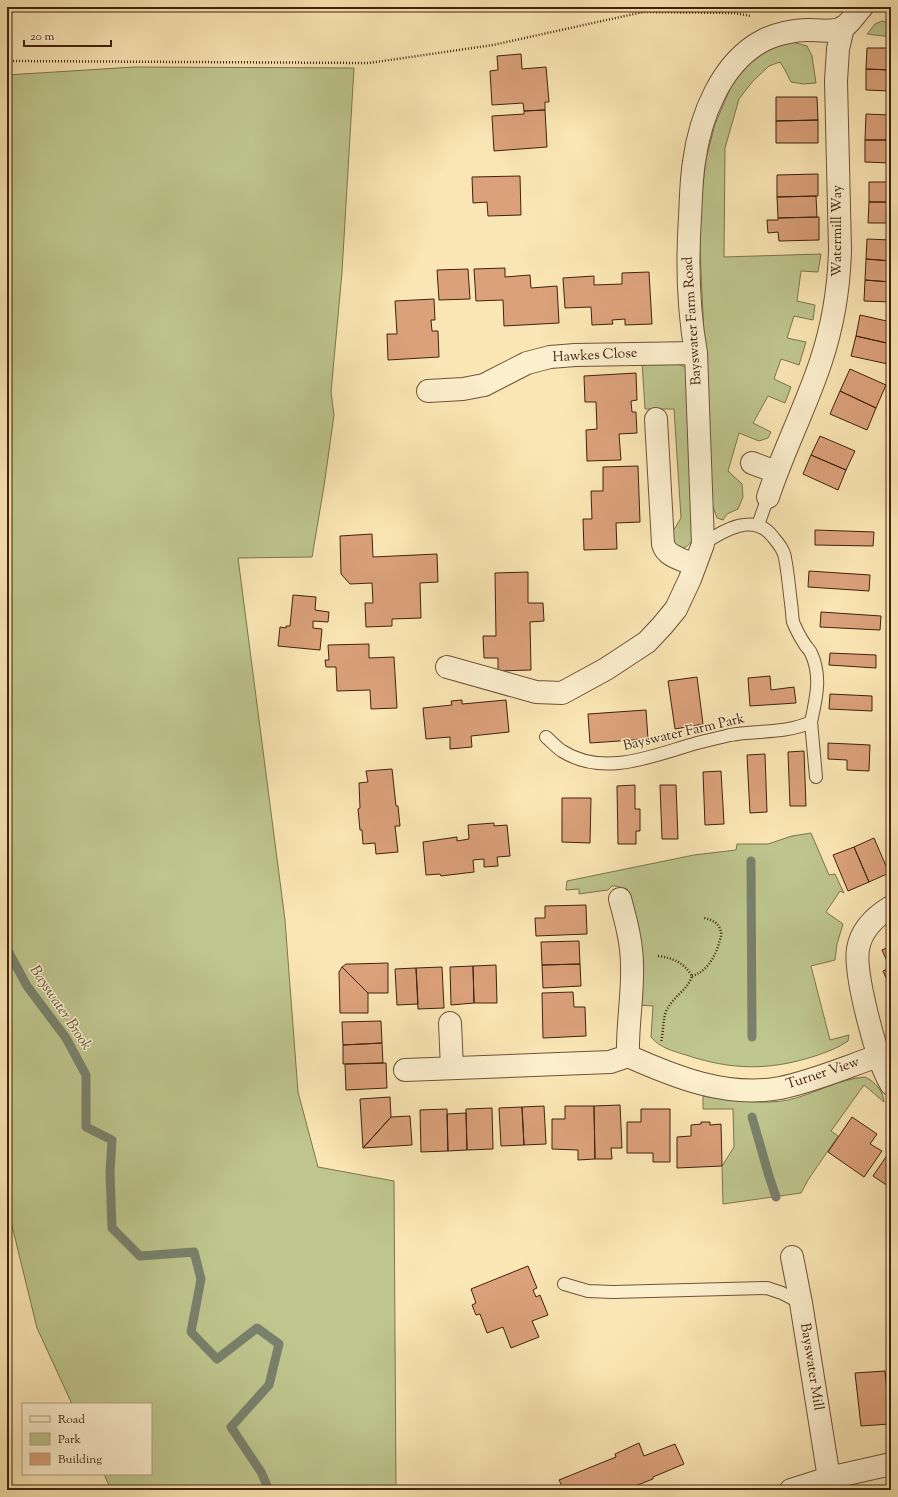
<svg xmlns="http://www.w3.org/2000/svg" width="898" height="1497" font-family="'Sorts Mill Goudy',serif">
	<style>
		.green { fill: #bec58d; stroke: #7f744e }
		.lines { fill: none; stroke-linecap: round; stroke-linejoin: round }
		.stream { stroke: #79816c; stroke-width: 9 }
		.building { fill: #dba17b; stroke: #40220e }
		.lane-casing { stroke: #6e5338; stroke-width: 14 }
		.street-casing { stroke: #6e5338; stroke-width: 24 }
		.path { stroke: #40220e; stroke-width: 2.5; stroke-dasharray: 1 2; stroke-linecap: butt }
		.lane { stroke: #fcefce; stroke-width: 12 }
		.street { stroke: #fcefce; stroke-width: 22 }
		.labels { text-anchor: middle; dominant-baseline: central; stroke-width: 3; stroke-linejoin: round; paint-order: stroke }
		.street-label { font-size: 14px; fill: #40220e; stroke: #fcefce }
		.water-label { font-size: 15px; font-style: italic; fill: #5c513d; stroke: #fcefce }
	</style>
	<rect width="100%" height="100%" fill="#fae6b4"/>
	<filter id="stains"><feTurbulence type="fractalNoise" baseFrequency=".005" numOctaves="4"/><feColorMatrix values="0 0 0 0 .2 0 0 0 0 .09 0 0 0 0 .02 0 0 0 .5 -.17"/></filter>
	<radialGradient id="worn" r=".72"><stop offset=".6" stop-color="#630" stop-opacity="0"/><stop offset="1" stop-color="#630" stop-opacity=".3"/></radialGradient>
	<path class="green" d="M 882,21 L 891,23 L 891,37 L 867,34 L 875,24 Z
		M 792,42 L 807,46 L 812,56 L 816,83 L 804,84 L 791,82 L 785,70 L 780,62 L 769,66 L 753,81 L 739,99 L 725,148 L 724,257 L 821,254 L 818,272 L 801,271 L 797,301 L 815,305 L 813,320 L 794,316 L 787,338 L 806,342 L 799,365 L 781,359 L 774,379 L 791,387 L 785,403 L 768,396 L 753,423 L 771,432 L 768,438 L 759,441 L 739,433 L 728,471 L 742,484 L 743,497 L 738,509 L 727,514 L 723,520 L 717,518 L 712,504 L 700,251 L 700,210 L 706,159 L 715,124 L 733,82 L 746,67 L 769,48 Z
		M 134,67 L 354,68 L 342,272 L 331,392 L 334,415 L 324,486 L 312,557 L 238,558 L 285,920 L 298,1092 L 318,1167 L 394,1181 L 396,1490 L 111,1490 L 104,1474 L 151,1474 L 151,1404 L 72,1404 L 37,1328 L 7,1205 L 7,75 Z
		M 642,362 L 677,364 L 688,368 L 697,533 C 690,544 686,552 673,546 L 673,531 L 681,518 L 674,409 L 645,409 Z
		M 811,833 L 829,875 L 835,874 L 844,893 L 840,891 L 826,912 L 843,924 L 837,944 L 835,960 L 811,966 L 830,1040 L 849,1035 L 848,1041 C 838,1048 827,1052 815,1056 C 769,1071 731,1070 686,1055 C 673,1051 660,1048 651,1037 L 653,1006 L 638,1005 L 629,898 L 627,889 L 616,886 L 612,886 L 608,890 L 579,894 L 579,889 L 566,890 L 567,881 L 694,855 L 736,850 L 737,844 L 768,844 L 792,836 Z
		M 865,1077 C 875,1082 883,1090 884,1102 L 864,1085 L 831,1131 L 838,1136 L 808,1180 L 801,1193 L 723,1204 L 722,1166 L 734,1147 L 733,1109 L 703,1109 L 703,1096 C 726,1100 766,1105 788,1100 C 815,1094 838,1079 865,1077 Z"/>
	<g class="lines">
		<path class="stream" d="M 751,861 L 752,1037
			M 7,949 L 27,986 L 66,1038 L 86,1075 L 86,1127 L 112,1140 L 110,1172 L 112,1228 L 140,1256 L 194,1252 L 201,1279 L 191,1332 L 217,1359 L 257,1328 L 279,1344 L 269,1385 L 231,1427 L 261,1472 L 269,1490
			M 752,1117 L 769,1176 L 776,1197"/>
	</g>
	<path class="building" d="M 867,48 L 891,48 L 891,70 L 866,69 Z
		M 521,54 L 522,69 L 546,67 L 549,102 L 545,102 L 545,110 L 524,111 L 523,103 L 492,105 L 490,71 L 498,70 L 497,56 Z
		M 866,69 L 891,70 L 891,91 L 866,90 Z
		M 776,97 L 817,97 L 818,120 L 776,121 Z
		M 545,110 L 547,147 L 494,151 L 492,116 L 524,114 L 524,111 Z
		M 866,114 L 891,115 L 891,140 L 865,140 Z
		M 818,120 L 818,143 L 776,143 L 776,121 Z
		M 865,140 L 891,140 L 891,163 L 865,162 Z
		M 818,174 L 818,196 L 777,197 L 777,175 Z
		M 520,176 L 521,215 L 488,216 L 487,202 L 473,203 L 472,177 Z
		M 869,182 L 891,182 L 891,202 L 869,202 Z
		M 816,196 L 817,217 L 778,218 L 777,197 Z
		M 869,202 L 891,202 L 891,223 L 868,223 Z
		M 819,217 L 819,240 L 779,241 L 778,232 L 768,233 L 767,220 L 778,220 L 778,218 Z
		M 867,239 L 891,240 L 891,261 L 866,259 Z
		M 866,259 L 891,261 L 891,282 L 865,280 Z
		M 505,268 L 505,277 L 530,275 L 531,288 L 557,286 L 559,323 L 504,326 L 503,300 L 476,301 L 474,269 Z
		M 468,269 L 470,299 L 439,300 L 437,270 Z
		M 649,272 L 652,324 L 625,325 L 625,319 L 612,320 L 613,324 L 592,325 L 591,307 L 565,308 L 563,278 L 594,276 L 594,285 L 622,284 L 622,273 Z
		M 865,280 L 891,282 L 891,302 L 864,301 Z
		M 434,299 L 435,320 L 431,320 L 432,331 L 438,331 L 439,357 L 388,360 L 387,334 L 397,334 L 395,301 Z
		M 860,315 L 891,322 L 891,344 L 856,336 Z
		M 856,336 L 891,344 L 888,364 L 851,356 Z
		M 850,369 L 886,385 L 876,408 L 840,391 Z
		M 636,373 L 637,400 L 631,401 L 632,412 L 636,412 L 637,433 L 619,434 L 621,460 L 587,461 L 586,430 L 597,429 L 596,402 L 585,402 L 584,376 Z
		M 840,391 L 876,408 L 867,430 L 830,414 Z
		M 820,436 L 855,451 L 846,470 L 811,455 Z
		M 811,455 L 846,470 L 838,490 L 803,474 Z
		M 638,466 L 640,522 L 616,523 L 617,549 L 584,550 L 583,519 L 592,519 L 591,491 L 603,491 L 603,467 Z
		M 815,530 L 874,532 L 873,546 L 815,545 Z
		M 372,534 L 373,557 L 437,554 L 438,582 L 420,583 L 421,618 L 392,619 L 392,626 L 366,627 L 365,603 L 373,603 L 372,583 L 350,584 L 341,574 L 340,536 Z
		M 809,571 L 870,575 L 869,591 L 808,587 Z
		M 528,572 L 528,603 L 543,603 L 544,621 L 530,622 L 531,670 L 498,671 L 498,658 L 484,658 L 483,636 L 496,636 L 495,573 Z
		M 293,595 L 316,597 L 315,610 L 329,612 L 328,622 L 313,621 L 313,628 L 322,629 L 320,650 L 278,646 L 280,627 L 286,628 L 286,626 L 290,626 Z
		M 821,612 L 881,616 L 880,630 L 820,627 Z
		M 369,644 L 369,658 L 394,657 L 397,708 L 371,709 L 370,690 L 337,691 L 336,667 L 326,667 L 325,660 L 329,660 L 328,645 Z
		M 830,653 L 876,655 L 876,668 L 829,665 Z
		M 770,676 L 771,690 L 794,687 L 796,703 L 750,706 L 748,678 Z
		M 697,677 L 703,724 L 675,729 L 668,681 Z
		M 830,694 L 872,696 L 872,711 L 829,709 Z
		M 462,700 L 462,704 L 506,700 L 509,732 L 471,736 L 472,747 L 450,749 L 450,737 L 426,739 L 423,708 L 452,705 L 451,701 Z
		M 646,710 L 648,739 L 590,743 L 588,714 Z
		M 828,743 L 870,745 L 869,771 L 847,770 L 847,760 L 828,759 Z
		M 804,751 L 806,806 L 790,806 L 788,752 Z
		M 765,754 L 767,812 L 750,813 L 747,755 Z
		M 392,769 L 396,806 L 398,806 L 400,826 L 395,826 L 398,852 L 376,854 L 375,843 L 363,844 L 362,830 L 360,830 L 358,809 L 360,808 L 359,783 L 368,782 L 366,771 Z
		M 721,771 L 724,824 L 705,825 L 703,772 Z
		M 635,785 L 635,809 L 640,809 L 640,831 L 636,831 L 636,844 L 618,844 L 617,786 Z
		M 660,785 L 676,785 L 678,839 L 662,839 Z
		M 562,798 L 591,798 L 590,843 L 562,842 Z
		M 494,823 L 494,826 L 507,825 L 510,856 L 497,857 L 498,866 L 484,867 L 484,859 L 473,860 L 474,872 L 441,876 L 440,874 L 426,875 L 423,842 L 457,837 L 457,841 L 469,839 L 468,825 Z
		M 874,838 L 889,873 L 869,882 L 854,847 Z
		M 854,847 L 869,882 L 848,891 L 833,855 Z
		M 586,905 L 587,934 L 536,936 L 535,918 L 545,918 L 545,906 Z
		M 579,941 L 580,964 L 542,965 L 541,942 Z
		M 891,946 L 891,967 L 890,968 L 882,950 Z
		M 388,963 L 388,993 L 368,993 L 342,967 L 346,964 L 352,964 Z
		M 580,964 L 581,986 L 543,988 L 542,965 Z
		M 496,965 L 497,1003 L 474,1003 L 473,966 Z
		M 473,966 L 474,1003 L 451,1005 L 450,967 Z
		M 342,967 L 368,993 L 368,1013 L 340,1013 L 339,972 Z
		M 442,967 L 444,1008 L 418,1009 L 416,968 Z
		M 891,967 L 891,989 L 883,971 Z
		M 416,968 L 418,1004 L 397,1005 L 395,969 Z
		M 573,992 L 574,1007 L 585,1007 L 586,1036 L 543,1038 L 542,993 Z
		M 381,1021 L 382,1043 L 343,1045 L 342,1022 Z
		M 382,1043 L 383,1063 L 343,1064 L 343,1045 Z
		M 383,1063 L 386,1063 L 387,1088 L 346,1090 L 345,1064 Z
		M 390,1097 L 391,1117 L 363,1148 L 360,1099 Z
		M 620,1105 L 622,1148 L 611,1148 L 612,1159 L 595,1159 L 594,1106 Z
		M 544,1106 L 546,1144 L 524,1145 L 522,1107 Z
		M 565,1106 L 594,1106 L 595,1159 L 578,1160 L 578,1150 L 552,1149 L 552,1119 L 565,1119 Z
		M 522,1107 L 524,1145 L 501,1146 L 499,1108 Z
		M 492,1108 L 493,1149 L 467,1150 L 466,1109 Z
		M 447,1109 L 448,1151 L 421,1152 L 420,1110 Z
		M 641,1109 L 670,1109 L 670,1162 L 653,1162 L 653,1153 L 627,1153 L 627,1122 L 641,1122 Z
		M 466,1113 L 467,1150 L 448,1151 L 447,1114 Z
		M 410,1116 L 412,1145 L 363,1148 L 391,1117 Z
		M 852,1117 L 877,1134 L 870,1144 L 882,1151 L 864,1177 L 828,1152 Z
		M 701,1122 L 710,1122 L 710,1125 L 721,1124 L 722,1166 L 677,1168 L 677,1137 L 691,1136 L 691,1125 L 701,1124 Z
		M 890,1151 L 891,1152 L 891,1188 L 873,1176 Z
		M 528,1266 L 537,1288 L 533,1290 L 536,1297 L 540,1295 L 548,1315 L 532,1321 L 539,1337 L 511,1348 L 503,1327 L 487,1333 L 480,1314 L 476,1315 L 472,1305 L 476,1303 L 471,1289 Z
		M 885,1371 L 890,1424 L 861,1426 L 855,1373 Z
		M 639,1443 L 644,1456 L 675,1444 L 684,1464 L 653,1477 L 653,1479 L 625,1490 L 564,1490 L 559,1480 L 616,1457 L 615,1454 Z"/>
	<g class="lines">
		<g class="lane-casing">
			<path id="lane" d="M 758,525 L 768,497
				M 811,722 L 816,777
				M 546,737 C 551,741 556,747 562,751 C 605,778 654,755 697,743 C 708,740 719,738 730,735 C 756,730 786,734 811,722 C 816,699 822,676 811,653 C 810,650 806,647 804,643 C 800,637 796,629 793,622 C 792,616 792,609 791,603 C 789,588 788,573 785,558 C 784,550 778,543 773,537 C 754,512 724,530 703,544
				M 564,1284 L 588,1291 L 613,1292 L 767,1288 L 782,1293 L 801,1303"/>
		</g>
		<g class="street-casing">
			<path id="street" d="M 428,391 L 463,389 L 484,385 L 527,363 L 550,357 L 575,355 L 696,353
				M 656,419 L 663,544 C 666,557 684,560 695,565
				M 752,463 L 776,472
				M 768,497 C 783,451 806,407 821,361 C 833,325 839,288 840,250 L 836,81 L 838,49 L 843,27
				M 447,667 L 536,692 L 562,693 L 606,669 L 647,642 L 662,626 L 676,609 L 690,579 L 703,544 L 696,353 C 688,308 687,262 690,217 C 691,199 691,180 694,162 C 700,117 721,62 764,40 C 776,34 794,30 808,30 C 817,30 835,33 844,27 C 851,22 856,13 862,7
				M 620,899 C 626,921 632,943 632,966 C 633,996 627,1026 628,1056
				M 891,907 C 876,916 861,930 858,949 C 854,974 877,1062 891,1084
				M 450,1023 L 452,1068
				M 405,1070 L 610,1062 L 628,1056 C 675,1077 727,1098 780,1088 C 814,1081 846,1067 878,1056
				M 792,1257 L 801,1303 L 829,1478
				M 791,1490 L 829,1478 L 891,1464"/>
		</g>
		<path class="path" d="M 886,18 L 891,20
			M 7,61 L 369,63 L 493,45 L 643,12 L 734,13 L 751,16
			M 658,956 C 674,958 684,963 692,976 C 688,989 676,995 669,1006 C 662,1015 664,1031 661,1042
			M 692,976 C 709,971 717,953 721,936 C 722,925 714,920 704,918"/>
		<use href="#lane" class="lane"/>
		<use href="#street" class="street"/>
	</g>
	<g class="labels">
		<g class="street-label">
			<text transform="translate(838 231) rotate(-90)">Watermill Way</text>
			<text transform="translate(693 321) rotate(-94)">Bayswater Farm Road</text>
			<text transform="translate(595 356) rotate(-3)">Hawkes Close</text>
			<text transform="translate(684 733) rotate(-13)">Bayswater Farm Park</text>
			<text transform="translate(823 1074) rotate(-18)">Turner View</text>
			<text transform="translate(811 1367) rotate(81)">Bayswater Mill</text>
		</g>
		<g class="water-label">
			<text transform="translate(60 1008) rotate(56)">Bayswater Brook</text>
		</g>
	</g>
	<rect width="898" height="1497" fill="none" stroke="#fae6b4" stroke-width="24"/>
	<rect x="8" y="8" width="882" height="1481" fill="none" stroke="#40220e" stroke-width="2"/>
	<rect x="12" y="12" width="874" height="1473" fill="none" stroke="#40220e"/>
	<rect x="22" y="1403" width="130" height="72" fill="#fcefce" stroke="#b19d81"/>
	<rect x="30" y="1416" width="20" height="6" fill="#fcefce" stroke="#b19d81"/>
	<text x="58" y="1423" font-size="12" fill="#40220e">Road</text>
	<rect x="30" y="1433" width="20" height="12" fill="#bec58d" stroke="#b19d81"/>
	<text x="58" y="1443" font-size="12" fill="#40220e">Park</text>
	<rect x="30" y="1453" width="20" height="12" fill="#dba17b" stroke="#b19d81"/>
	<text x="58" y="1463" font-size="12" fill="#40220e">Building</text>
	<path d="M24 40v6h87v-6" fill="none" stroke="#40220e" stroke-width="2"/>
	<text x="30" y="40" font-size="12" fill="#40220e" stroke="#fcefce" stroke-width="3" paint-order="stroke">20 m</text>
	<rect width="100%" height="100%" filter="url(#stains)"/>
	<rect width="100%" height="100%" fill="url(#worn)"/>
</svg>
